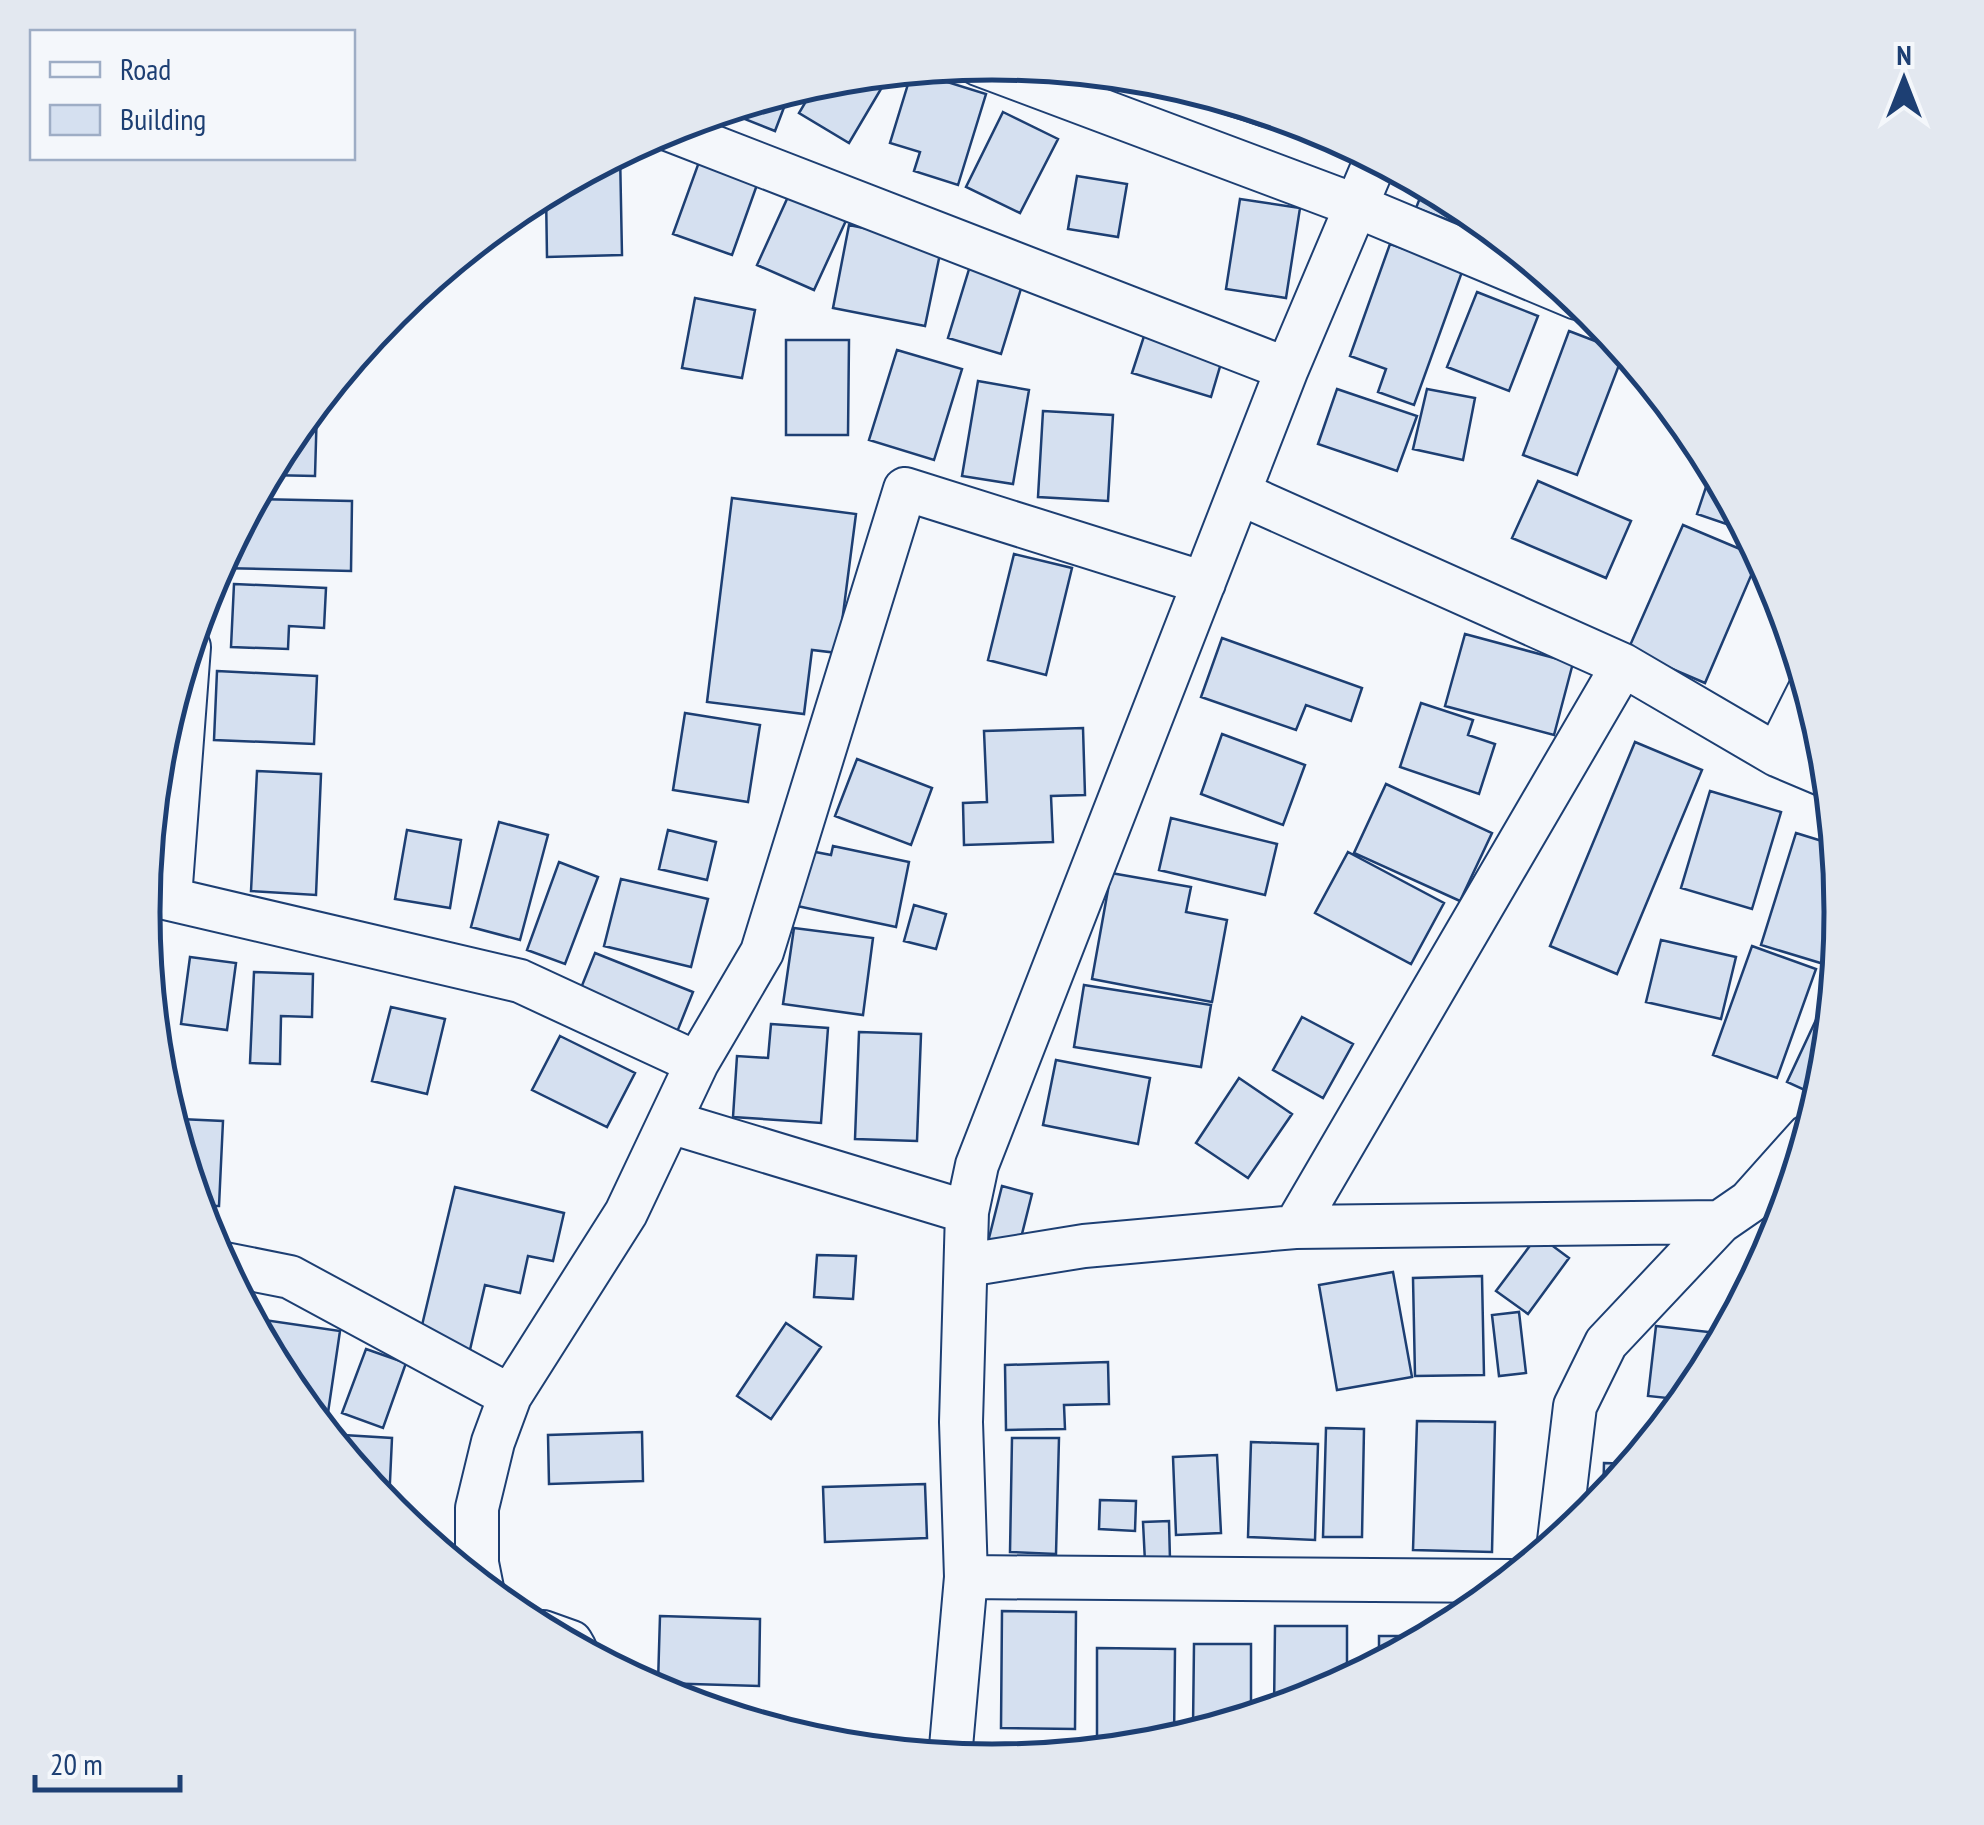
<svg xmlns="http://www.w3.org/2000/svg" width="1984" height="1825" font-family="'PT Sans Narrow',sans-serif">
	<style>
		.building { fill: #d5e0f0; stroke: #1d3f73; stroke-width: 2.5 }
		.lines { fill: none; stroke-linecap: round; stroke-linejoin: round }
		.minor-casing { stroke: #1d3f73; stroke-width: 46 }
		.minor { stroke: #f4f7fb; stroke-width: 42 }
		.rim { fill: none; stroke: #1d3f73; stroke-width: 5 }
	</style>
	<rect width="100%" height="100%" fill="#f4f7fb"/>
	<path class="building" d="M 912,71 L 986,94 L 958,185 L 914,171 L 920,152 L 890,143 Z
		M 891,72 L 849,143 L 799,113 L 818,81 Z
		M 1110,74 L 1158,79 L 1179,85 L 1175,99 L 1109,79 Z
		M 791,89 L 775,131 L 722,110 Z
		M 1195,90 L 1266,112 L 1261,126 L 1191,103 Z
		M 1003,112 L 1058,139 L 1020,213 L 966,187 Z
		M 620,152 L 622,255 L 547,257 L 546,192 Z
		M 699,162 L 758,182 L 732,255 L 673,234 Z
		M 1077,176 L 1127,184 L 1118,237 L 1068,229 Z
		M 1425,185 L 1465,206 L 1493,229 L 1490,236 L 1416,208 Z
		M 792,188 L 849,214 L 814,290 L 757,265 Z
		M 1240,199 L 1300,208 L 1286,298 L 1226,289 Z
		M 849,225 L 942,244 L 925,326 L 833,308 Z
		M 1390,244 L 1463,269 L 1414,405 L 1378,392 L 1386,369 L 1350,356 Z
		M 970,266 L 1023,282 L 1001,354 L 948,338 Z
		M 1477,292 L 1538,316 L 1509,391 L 1447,367 Z
		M 695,298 L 755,310 L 742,378 L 682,368 Z
		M 1146,330 L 1224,353 L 1211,397 L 1132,373 Z
		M 1569,331 L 1624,352 L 1577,475 L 1523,455 Z
		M 786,340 L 849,340 L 848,435 L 786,435 Z
		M 897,350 L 962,369 L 934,460 L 869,440 Z
		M 978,381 L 1029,390 L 1013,484 L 962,476 Z
		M 1337,389 L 1417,416 L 1397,471 L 1318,444 Z
		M 1427,389 L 1475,398 L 1463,460 L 1413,449 Z
		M 313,406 L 317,406 L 315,476 L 267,475 L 286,440 Z
		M 1043,411 L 1113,415 L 1108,501 L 1038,497 Z
		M 1713,466 L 1747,531 L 1697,514 Z
		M 1538,481 L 1631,521 L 1606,578 L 1512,538 Z
		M 732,498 L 856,514 L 838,653 L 812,650 L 804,714 L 707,702 Z
		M 254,499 L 352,501 L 351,571 L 218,568 Z
		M 1683,525 L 1759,557 L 1705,683 L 1628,650 Z
		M 1014,554 L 1072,568 L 1046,675 L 988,660 Z
		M 234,584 L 326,588 L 324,628 L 289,626 L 288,649 L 231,647 Z
		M 1465,634 L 1573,663 L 1554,735 L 1445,706 Z
		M 1222,638 L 1362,688 L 1351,721 L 1306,705 L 1296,730 L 1201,697 Z
		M 217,671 L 317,676 L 314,744 L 214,740 Z
		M 1421,703 L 1473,720 L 1468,735 L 1495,744 L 1479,794 L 1400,767 Z
		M 685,713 L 760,725 L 748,802 L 673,790 Z
		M 1083,728 L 1085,795 L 1051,796 L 1053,842 L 964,845 L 963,803 L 987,802 L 984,731 Z
		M 1222,734 L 1305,765 L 1283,825 L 1201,794 Z
		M 1635,742 L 1702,770 L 1617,974 L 1550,946 Z
		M 857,759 L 932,788 L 911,845 L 835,816 Z
		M 257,771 L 321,774 L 316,895 L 251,891 Z
		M 1386,784 L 1492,833 L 1460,901 L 1354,853 Z
		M 1710,791 L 1781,812 L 1752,909 L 1681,888 Z
		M 1171,818 L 1277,844 L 1265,895 L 1159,870 Z
		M 499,822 L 548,835 L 520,940 L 471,927 Z
		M 407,830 L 461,840 L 450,908 L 395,899 Z
		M 668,830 L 716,842 L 707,880 L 659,869 Z
		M 1796,833 L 1835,845 L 1842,913 L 1837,968 L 1761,945 Z
		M 833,846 L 909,862 L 896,927 L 783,903 L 795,848 L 831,855 Z
		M 1348,852 L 1444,903 L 1411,964 L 1315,913 Z
		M 559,862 L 598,877 L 565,964 L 527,950 Z
		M 1111,873 L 1191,887 L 1186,912 L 1227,920 L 1212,1002 L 1092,979 Z
		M 621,879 L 708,899 L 691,967 L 604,946 Z
		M 914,905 L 946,914 L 936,949 L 904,941 Z
		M 794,928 L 873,938 L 863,1015 L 783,1004 Z
		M 1661,940 L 1736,957 L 1721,1019 L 1646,1002 Z
		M 1752,946 L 1816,969 L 1777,1078 L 1713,1055 Z
		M 595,953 L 693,992 L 675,1037 L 577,998 Z
		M 190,957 L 236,963 L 227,1030 L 181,1024 Z
		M 254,972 L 313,974 L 312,1017 L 281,1016 L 280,1064 L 250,1063 Z
		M 1836,977 L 1826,1079 L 1820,1097 L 1787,1082 Z
		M 1084,985 L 1211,1005 L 1201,1067 L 1074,1047 Z
		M 391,1007 L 445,1019 L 427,1094 L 372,1081 Z
		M 1302,1017 L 1353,1044 L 1323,1098 L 1273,1070 Z
		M 771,1024 L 828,1028 L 821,1123 L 733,1117 L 737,1056 L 768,1058 Z
		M 859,1032 L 921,1034 L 917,1141 L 855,1139 Z
		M 560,1036 L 635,1073 L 607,1127 L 532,1090 Z
		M 1056,1060 L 1150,1078 L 1138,1144 L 1043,1125 Z
		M 1239,1078 L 1292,1114 L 1248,1178 L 1196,1143 Z
		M 180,1119 L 223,1121 L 219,1206 L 197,1206 L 178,1144 Z
		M 1002,1186 L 1032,1194 L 1017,1254 L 987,1246 Z
		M 455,1187 L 564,1213 L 553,1261 L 528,1256 L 520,1293 L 485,1285 L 469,1354 L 418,1342 Z
		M 1538,1235 L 1569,1258 L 1528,1314 L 1496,1291 Z
		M 817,1255 L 856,1256 L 853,1299 L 814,1297 Z
		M 1393,1272 L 1412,1377 L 1337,1390 L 1319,1285 Z
		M 1482,1276 L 1484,1375 L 1415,1376 L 1413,1278 Z
		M 1519,1312 L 1526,1373 L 1499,1376 L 1492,1315 Z
		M 250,1318 L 340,1331 L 325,1433 L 285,1384 Z
		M 786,1323 L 821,1347 L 771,1419 L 737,1396 Z
		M 1656,1326 L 1726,1334 L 1698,1385 L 1686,1400 L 1648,1396 Z
		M 366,1349 L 406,1363 L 383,1428 L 342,1413 Z
		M 1108,1362 L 1109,1404 L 1064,1405 L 1065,1429 L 1006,1430 L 1005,1365 Z
		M 1417,1421 L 1495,1422 L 1492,1552 L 1413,1550 Z
		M 1326,1428 L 1364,1429 L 1362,1537 L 1323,1537 Z
		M 642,1432 L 643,1481 L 549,1484 L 548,1435 Z
		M 327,1434 L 392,1438 L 389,1503 L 382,1503 Z
		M 1012,1438 L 1059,1438 L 1056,1554 L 1010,1552 Z
		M 1251,1442 L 1318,1444 L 1315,1540 L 1248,1537 Z
		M 1217,1455 L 1221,1533 L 1176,1535 L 1173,1457 Z
		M 1604,1463 L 1634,1464 L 1603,1502 Z
		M 925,1484 L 927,1538 L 825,1542 L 823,1487 Z
		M 1100,1500 L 1136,1501 L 1135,1531 L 1099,1529 Z
		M 1169,1521 L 1170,1560 L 1145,1562 L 1143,1522 Z
		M 1002,1611 L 1076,1612 L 1075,1729 L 1001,1728 Z
		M 660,1616 L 760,1619 L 759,1686 L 658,1683 Z
		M 1275,1626 L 1347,1626 L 1347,1682 L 1317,1698 L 1274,1711 Z
		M 1379,1636 L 1433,1636 L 1379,1665 Z
		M 1194,1644 L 1251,1644 L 1251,1718 L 1220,1727 L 1193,1727 Z
		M 1097,1648 L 1175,1649 L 1174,1741 L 1157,1746 L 1097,1752 Z"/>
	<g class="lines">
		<g class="minor-casing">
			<path id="minor" d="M 978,64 L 1354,205 L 1577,298
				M 665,128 L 1287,369
				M 1239,493 L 1623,665 L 1777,755
				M 1809,691 L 1777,755 L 1829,777
				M 144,893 L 520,981 L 697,1063
				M 170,898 L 189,647
				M 670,1122 L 967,1212
				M 1295,1227 L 1623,665
				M 220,1263 L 290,1277 L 510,1396
				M 967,1265 L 1084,1246 L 1295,1227 L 1720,1222
				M 1559,1541 L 1575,1406 L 1606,1343 L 1720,1222 L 1749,1202 L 1808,1136
				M 966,1577 L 1510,1581
				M 482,1588 L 477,1563 L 477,1508 L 493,1442 L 510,1396 L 626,1213 L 697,1063 L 762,952 L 905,489 L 1204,583
				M 543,1632 L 571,1642 L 575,1649
				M 950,1758 L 966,1577 L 961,1422 L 967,1212 L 977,1165 L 1287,369 L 1376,159"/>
		</g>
		<use href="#minor" class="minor"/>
	</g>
	<path d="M0 0H1984V1825H0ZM160 912a832 832 0 1 1 1664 0a832 832 0 1 1-1664 0Z" fill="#e3e8f0" fill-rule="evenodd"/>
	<path class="rim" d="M160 912a832 832 0 1 1 1664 0a832 832 0 1 1-1664 0Z"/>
	<rect x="30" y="30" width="325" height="130" fill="#f4f7fb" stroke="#9eadc5" stroke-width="2.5"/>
	<rect x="50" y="62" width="50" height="15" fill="#f4f7fb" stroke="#9eadc5" stroke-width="2.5"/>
	<text x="120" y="80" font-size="30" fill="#1d3f73">Road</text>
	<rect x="50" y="105" width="50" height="30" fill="#d5e0f0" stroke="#9eadc5" stroke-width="2.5"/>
	<text x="120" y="130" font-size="30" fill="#1d3f73">Building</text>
	<g transform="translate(1904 80)" stroke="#f4f7fb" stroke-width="8" paint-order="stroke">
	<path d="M0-8L18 38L0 25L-18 38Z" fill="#1d3f73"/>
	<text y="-15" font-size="28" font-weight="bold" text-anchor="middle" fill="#1d3f73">N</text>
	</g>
	<path d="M35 1775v15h145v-15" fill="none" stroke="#1d3f73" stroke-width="5"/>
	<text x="50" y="1775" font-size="30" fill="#1d3f73" stroke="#f4f7fb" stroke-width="8" paint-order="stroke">20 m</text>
</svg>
